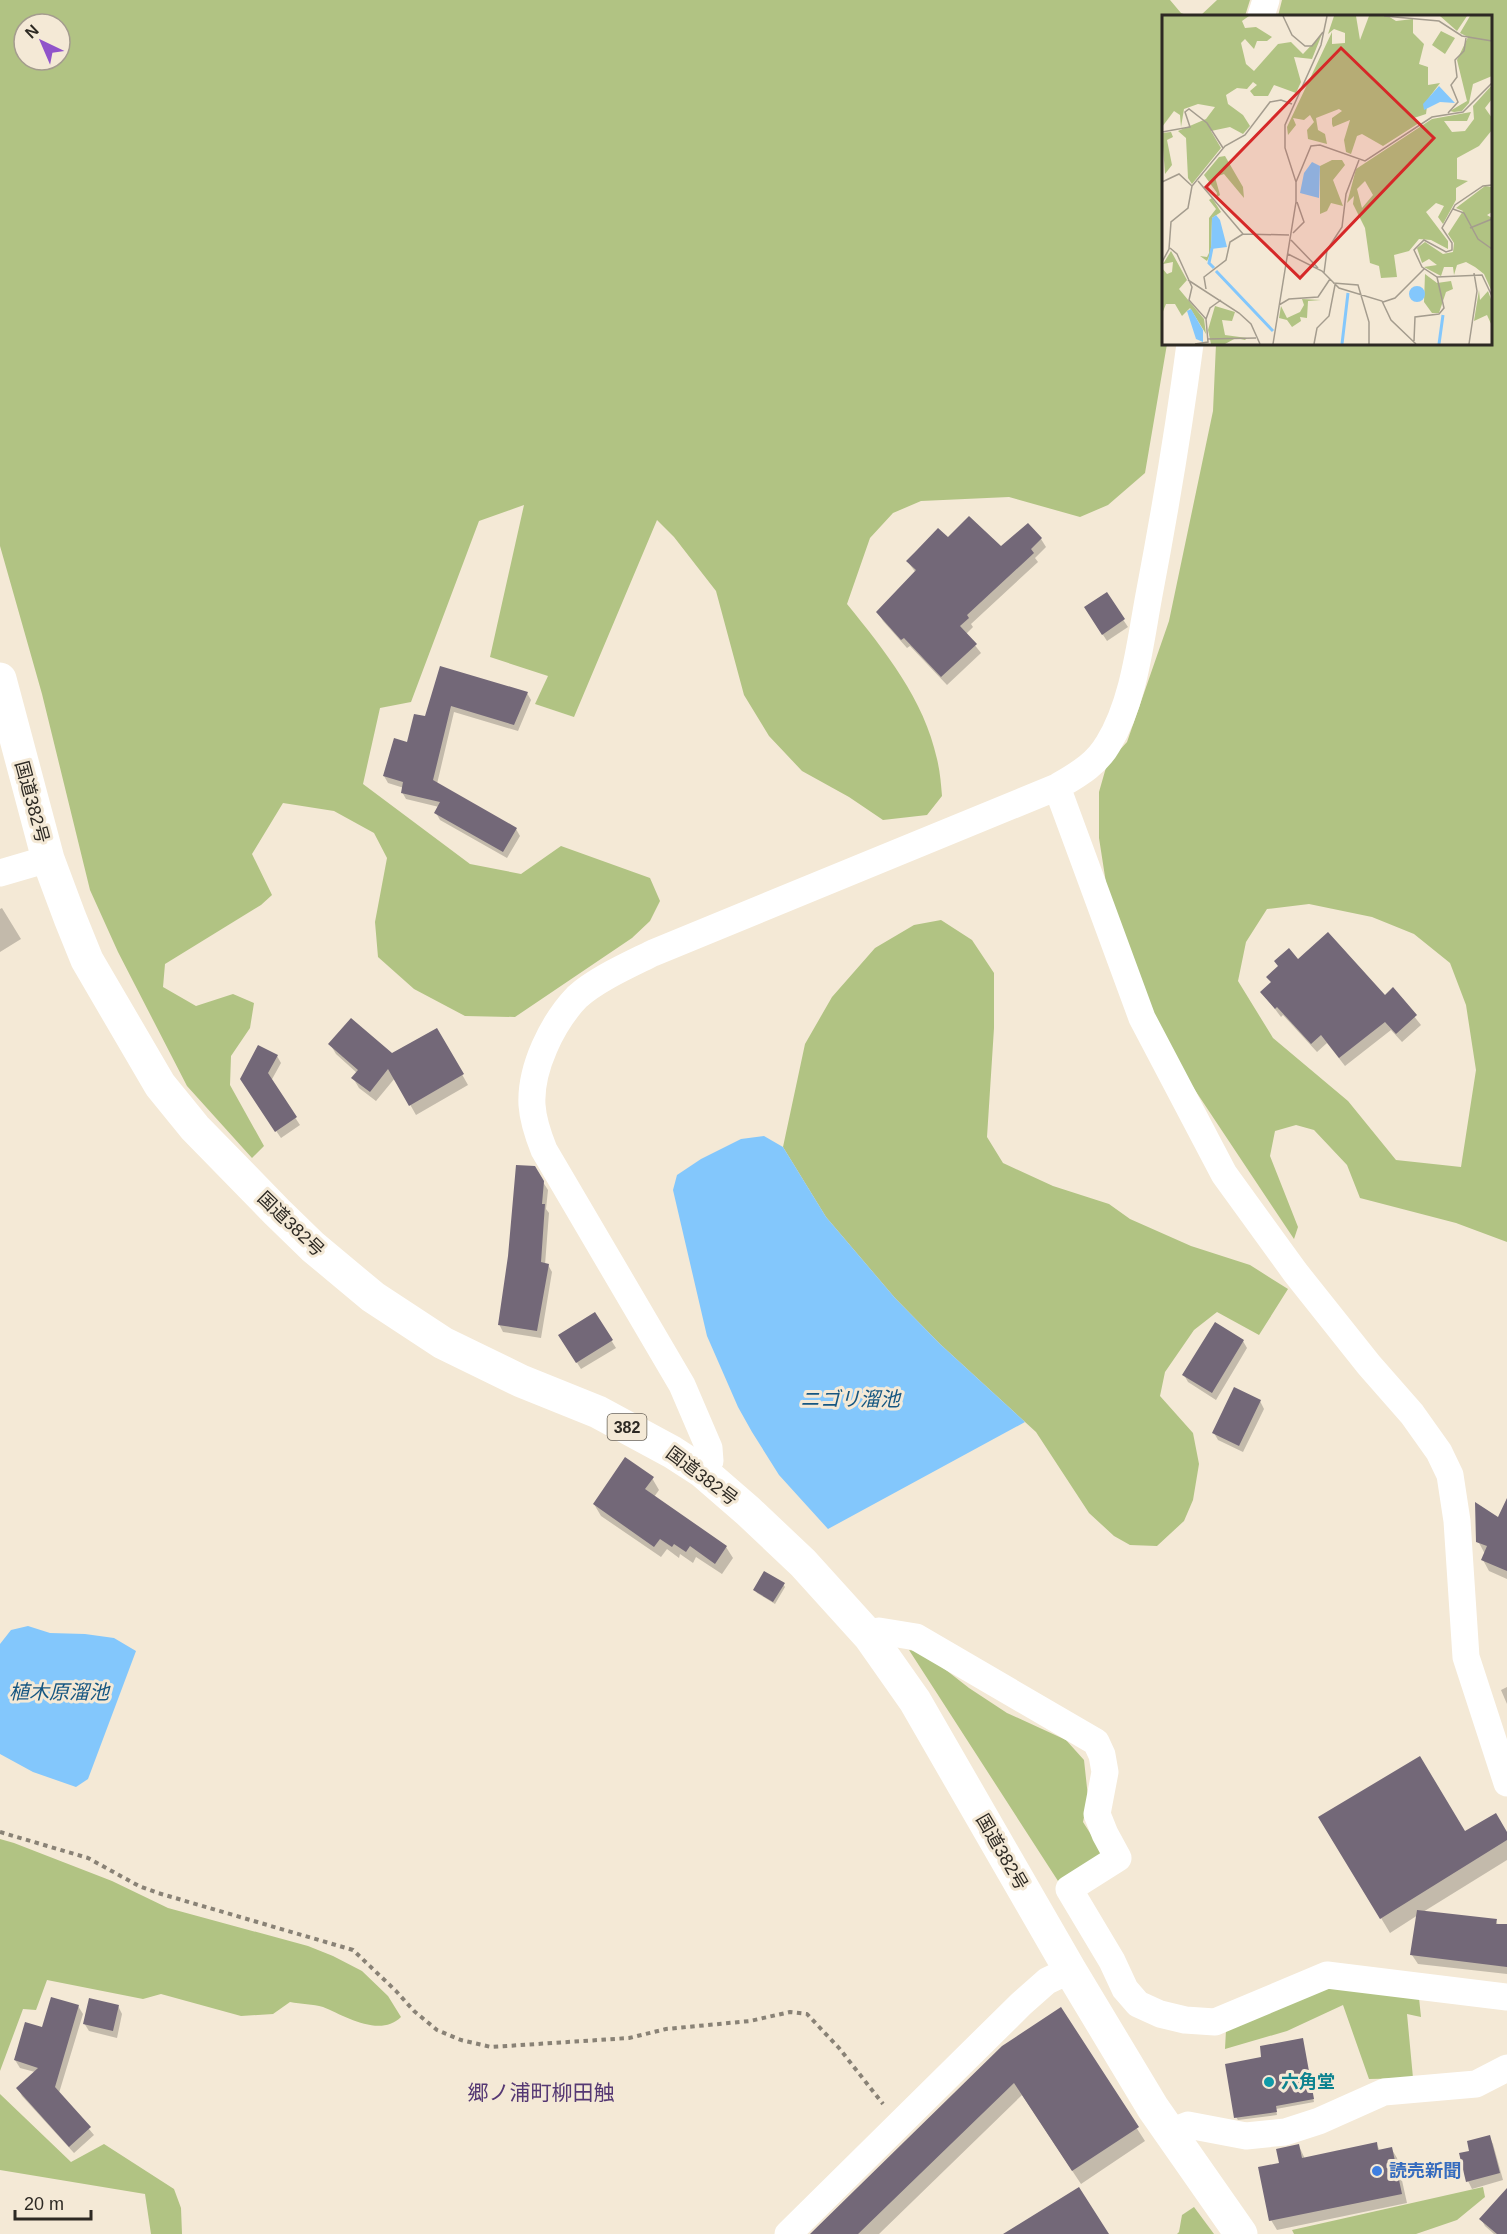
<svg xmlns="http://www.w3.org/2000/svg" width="1507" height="2234" font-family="Arial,'Noto Sans JP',sans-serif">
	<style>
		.green { fill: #b1c383; fill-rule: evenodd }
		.water { fill: #83c7fc }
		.shadow { fill: #0003 }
		.building { fill: #736878 }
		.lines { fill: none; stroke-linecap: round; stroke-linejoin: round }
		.path { stroke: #898276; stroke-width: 4; stroke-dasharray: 4.5 4.5; stroke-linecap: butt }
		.street { stroke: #fff; stroke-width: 27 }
		.highway { stroke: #fff; stroke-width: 33 }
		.culture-dot { fill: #0f9aa8; stroke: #f4e9d6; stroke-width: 2 }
		.shop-dot { fill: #3f7fe0; stroke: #f4e9d6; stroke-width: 2 }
		.labels { text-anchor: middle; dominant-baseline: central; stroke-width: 6; stroke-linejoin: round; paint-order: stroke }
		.shield { fill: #f4e9d6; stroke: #696359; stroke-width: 1.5 }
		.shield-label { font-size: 16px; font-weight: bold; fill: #2d2923 }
		.street-label { font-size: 18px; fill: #2d2923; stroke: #f4e9d6 }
		.culture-label { font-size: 18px; font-weight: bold; fill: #0d838f; stroke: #f4e9d6; text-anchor: start }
		.shop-label { font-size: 18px; font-weight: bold; fill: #366cbe; stroke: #f4e9d6; text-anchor: start }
		.water-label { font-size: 20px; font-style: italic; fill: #155681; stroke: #f4e9d6 }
		.quarter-label { font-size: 21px; fill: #553873; stroke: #f4e9d6 }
		.inset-river { fill: none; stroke: #83c7fc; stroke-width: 3 }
		.inset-road { fill: none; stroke: #a49c8e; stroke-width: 1.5 }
		.view { fill: #d62828; fill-opacity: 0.15; stroke: #d62828; stroke-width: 3 }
		.inset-edge { fill: none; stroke: #2d2923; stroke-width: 3 }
	</style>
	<rect width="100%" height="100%" fill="#f4e9d6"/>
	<path class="green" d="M 0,0 L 1170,0 L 1181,13 L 1189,16 L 1164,16 L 1164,344 L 1167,344 L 1145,473 L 1108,505 L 1080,517 L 1009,497 L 921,501 L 893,513 L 870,538 L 847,604 C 885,651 924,699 937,759 C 940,771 941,784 942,796 L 927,815 L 883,820 L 849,797 L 802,771 L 769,736 L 744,695 L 716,591 L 674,537 L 657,520 L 574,717 L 535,704 L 548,676 L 490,657 L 524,505 L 479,521 L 411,702 L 380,708 L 363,784 L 470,864 L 521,874 L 561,846 L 650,878 L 660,901 L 650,921 L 632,938 L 515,1017 L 465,1016 L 414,989 L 378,957 L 375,922 L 387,858 L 374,833 L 334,811 L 283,803 L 252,854 L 272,895 L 261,905 L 165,964 L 163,987 L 196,1006 L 233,994 L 254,1003 L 250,1028 L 231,1056 L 230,1085 L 264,1146 L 252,1158 L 187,1086 L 118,952 L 90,890 L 42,694 L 0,546 ZM 24,24 L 60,24 L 60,60 L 24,60 Z
		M 1217,0 L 1250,0 L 1245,16 L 1200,16 Z
		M 1282,0 L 1507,0 L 1507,1242 L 1456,1223 L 1360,1198 L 1347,1165 L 1314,1130 L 1296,1125 L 1275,1131 L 1270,1156 L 1298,1227 L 1294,1239 L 1171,1054 L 1137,981 L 1106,883 L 1099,838 L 1099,792 L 1107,764 L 1127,742 L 1169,621 L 1213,411 L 1216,344 L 1490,344 L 1490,16 L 1278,16 ZM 1309,904 L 1372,917 L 1414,934 L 1450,963 L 1466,1005 L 1476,1070 L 1461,1167 L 1396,1160 L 1348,1101 L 1273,1038 L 1238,981 L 1246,942 L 1267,909 Z
		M 941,920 L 972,940 L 994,973 L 994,1028 L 987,1137 L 1003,1163 L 1053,1186 L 1109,1204 L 1130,1219 L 1191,1246 L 1250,1265 L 1288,1289 L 1259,1335 L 1217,1312 L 1194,1330 L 1165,1372 L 1160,1396 L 1193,1433 L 1199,1464 L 1193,1500 L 1184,1521 L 1157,1546 L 1130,1545 L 1114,1536 L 1089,1513 L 1036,1432 L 940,1344 L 895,1298 L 826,1217 L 783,1147 L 805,1044 L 832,997 L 875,948 L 914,925 Z
		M 909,1650 L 923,1652 L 969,1688 L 1007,1713 L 1066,1740 L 1084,1760 L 1088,1797 L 1083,1822 L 1104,1855 L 1058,1881 Z
		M 0,1839 L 14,1843 L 112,1881 L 168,1908 L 308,1946 L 333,1956 L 362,1971 L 388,1996 L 401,2017 C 380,2038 345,2016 323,2007 C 313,2004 301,2004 290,2002 L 273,2014 L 241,2016 L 161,1994 L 143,1999 L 47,1980 L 36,2010 L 23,2009 L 0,2071 Z
		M 1329,1985 L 1419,1998 L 1421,2017 L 1407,2014 L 1413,2078 L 1369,2079 L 1343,2005 L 1287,2031 L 1225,2049 L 1226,2030 Z
		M 0,2094 L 71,2162 L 104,2144 L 174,2189 L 181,2208 L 182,2234 L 151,2234 L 145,2194 L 0,2170 Z
		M 1483,2187 L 1485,2197 L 1457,2220 L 1416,2234 L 1294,2234 L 1292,2230 Z
		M 1194,2207 L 1214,2234 L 1177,2234 L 1179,2232 L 1182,2215 Z"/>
	<path class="water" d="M 764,1136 L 783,1147 L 826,1217 L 895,1298 L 940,1344 L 1025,1422 L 828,1529 L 779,1475 L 752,1432 L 738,1407 L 707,1336 L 673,1190 L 677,1175 L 701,1159 L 741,1139 Z
		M 28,1626 L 50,1633 L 85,1634 L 114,1638 L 136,1651 L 88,1779 L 76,1787 L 33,1772 L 0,1754 L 0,1644 L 11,1630 Z"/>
	<path class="shadow" d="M 948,539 L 1001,548 L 1041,539 L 1046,547 L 1035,558 L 1038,562 L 971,624 L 973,627 L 966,634 L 981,653 L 947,685 L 910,646 L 907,648 L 883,621 L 878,612 L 916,573 L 908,562 Z
		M 1106,594 L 1128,627 L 1107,641 L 1090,615 Z
		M 441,668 L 527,693 L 531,700 L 518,731 L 454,712 L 437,784 L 516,829 L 520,836 L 507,858 L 440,820 L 436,813 L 439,807 L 406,799 L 402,792 L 404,788 L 388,783 L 384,776 L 426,717 Z
		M 2,908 L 21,939 L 0,952 L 0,909 Z
		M 1298,961 L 1385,997 L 1393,990 L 1421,1025 L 1402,1042 L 1391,1030 L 1345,1066 L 1327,1043 L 1317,1052 L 1283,1015 L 1281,1017 L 1262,992 L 1272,983 L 1268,977 Z
		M 437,1030 L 468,1085 L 416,1115 L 395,1078 L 376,1101 L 359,1088 L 353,1078 L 357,1073 L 336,1054 L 330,1044 L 392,1055 Z
		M 277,1056 L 281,1063 L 271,1081 L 300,1125 L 281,1138 L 246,1087 Z
		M 534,1168 L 548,1190 L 546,1209 L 549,1213 L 545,1265 L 548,1265 L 552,1272 L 541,1338 L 503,1332 L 499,1324 Z
		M 595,1314 L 616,1348 L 581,1369 L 560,1336 Z
		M 1243,1341 L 1247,1348 L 1216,1400 L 1188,1382 L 1184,1375 Z
		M 1260,1401 L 1264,1409 L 1243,1452 L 1218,1440 L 1214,1433 Z
		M 652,1478 L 659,1490 L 654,1497 L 726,1547 L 733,1558 L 722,1574 L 696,1557 L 693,1563 L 680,1554 L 679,1558 L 667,1549 L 661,1557 L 601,1516 L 594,1504 Z
		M 1507,1524 L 1507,1579 L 1489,1571 L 1483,1560 L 1485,1554 L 1478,1541 Z
		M 783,1584 L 785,1587 L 775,1604 L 757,1593 L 755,1590 Z
		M 1507,1687 L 1507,1704 L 1501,1690 Z
		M 1321,1818 L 1465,1833 L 1507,1834 L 1507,1860 L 1423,1912 L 1496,1921 L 1498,1925 L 1507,1926 L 1507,1974 L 1418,1964 L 1412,1955 L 1418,1915 L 1390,1933 Z
		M 78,2006 L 83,2014 L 59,2093 L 94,2135 L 74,2153 L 22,2096 L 18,2088 L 35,2072 L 20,2068 L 15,2060 L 43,2029 Z
		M 118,2006 L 122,2014 L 117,2038 L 89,2031 L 84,2023 Z
		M 1060,2009 L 1145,2141 L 1081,2184 L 1022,2095 L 879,2234 L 811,2234 Z
		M 1302,2040 L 1314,2102 L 1276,2109 L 1277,2115 L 1238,2120 L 1236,2117 L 1263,2058 Z
		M 1489,2136 L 1493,2144 L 1503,2180 L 1472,2189 L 1468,2181 Z
		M 1376,2143 L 1380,2151 L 1391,2148 L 1397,2158 L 1407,2203 L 1277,2230 L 1271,2220 L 1281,2164 L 1299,2146 L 1305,2159 Z
		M 1507,2205 L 1507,2234 L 1494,2234 L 1485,2226 L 1481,2219 Z"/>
	<path class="building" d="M 969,516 L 1001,546 L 1028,523 L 1042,538 L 1031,549 L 1034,553 L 967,615 L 969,618 L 960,626 L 977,644 L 941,677 L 904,638 L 901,640 L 876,612 L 916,570 L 906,561 L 916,551 L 938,528 L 948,537 Z
		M 1107,592 L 1125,619 L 1102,635 L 1084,607 Z
		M 440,666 L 528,692 L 514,725 L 451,706 L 433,780 L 517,828 L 503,852 L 434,813 L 440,802 L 401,793 L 403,782 L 383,776 L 394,738 L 407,742 L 414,714 L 425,716 Z
		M 1328,932 L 1385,995 L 1393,987 L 1417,1015 L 1396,1034 L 1385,1022 L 1339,1058 L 1321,1035 L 1311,1044 L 1277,1007 L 1275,1009 L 1260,992 L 1271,982 L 1266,977 L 1278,966 L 1274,961 L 1289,948 L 1298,959 Z
		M 351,1018 L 392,1053 L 437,1028 L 464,1074 L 409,1106 L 388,1069 L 370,1092 L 351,1078 L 358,1070 L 328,1044 Z
		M 258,1045 L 278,1055 L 268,1073 L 297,1117 L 275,1132 L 240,1079 Z
		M 516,1165 L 535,1166 L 544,1181 L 542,1204 L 545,1204 L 541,1262 L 549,1264 L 537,1331 L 498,1325 L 508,1256 Z
		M 595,1312 L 613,1340 L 576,1363 L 558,1335 Z
		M 1215,1322 L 1244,1340 L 1212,1393 L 1182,1375 Z
		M 1234,1387 L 1261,1400 L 1239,1446 L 1212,1433 Z
		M 625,1457 L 654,1477 L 645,1489 L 727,1546 L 715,1564 L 690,1546 L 686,1552 L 674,1544 L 672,1547 L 660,1539 L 654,1547 L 593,1504 Z
		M 1507,1498 L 1507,1571 L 1481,1560 L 1487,1546 L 1476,1542 L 1475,1502 L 1498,1517 Z
		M 764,1571 L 785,1583 L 773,1602 L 753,1590 Z
		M 1420,1756 L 1465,1831 L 1496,1813 L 1507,1832 L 1507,1840 L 1380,1919 L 1318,1817 Z
		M 1417,1910 L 1497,1919 L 1496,1924 L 1507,1924 L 1507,1967 L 1410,1955 Z
		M 51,1997 L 79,2005 L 55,2087 L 91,2127 L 69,2147 L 16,2088 L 38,2068 L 14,2060 L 25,2022 L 42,2027 Z
		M 89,1998 L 119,2005 L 113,2031 L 83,2024 Z
		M 1061,2007 L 1139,2127 L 1072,2171 L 1014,2083 L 858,2234 L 810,2234 L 1002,2046 Z
		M 1303,2038 L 1314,2099 L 1276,2106 L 1277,2112 L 1234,2118 L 1225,2064 L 1261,2057 L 1260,2046 Z
		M 1490,2135 L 1500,2173 L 1466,2182 L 1459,2153 L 1469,2151 L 1467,2141 Z
		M 1377,2142 L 1378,2150 L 1392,2147 L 1402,2194 L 1269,2221 L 1258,2167 L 1279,2163 L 1276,2149 L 1299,2144 L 1302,2158 Z
		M 1079,2187 L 1109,2234 L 1003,2234 Z
		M 1507,2188 L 1507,2234 L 1497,2234 L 1479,2219 Z"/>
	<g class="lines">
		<path class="path" d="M 0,1832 L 88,1858 L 139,1886 L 158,1893 L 353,1950 L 396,1991 L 414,2011 L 437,2030 L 461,2040 L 491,2047 L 629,2038 L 666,2029 L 750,2021 L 790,2012 L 807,2014 L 839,2048 L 883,2104"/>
		<path class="street" d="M 1261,16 L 1266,0
			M 1057,787 L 1142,1018 L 1224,1174 L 1295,1272 L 1369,1365 L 1412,1414 L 1439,1452 L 1450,1475 L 1457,1521 L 1466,1657 L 1507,1783
			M 0,873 L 48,859
			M 703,1472 L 710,1461 L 709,1448 L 682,1385 L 544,1150 C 538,1135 533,1121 532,1105 C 530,1069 552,1023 577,997 C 597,979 629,965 653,953 L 1057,787 C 1077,775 1096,765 1108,744 C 1134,702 1140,643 1149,595 C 1165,511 1179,428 1190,344
			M 870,1637 L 879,1631 L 916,1637 L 1096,1742 L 1102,1755 L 1105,1772 L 1097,1814 L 1105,1834 L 1118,1858 L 1069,1889 L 1112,1961 L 1125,1989 L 1138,2004 L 1160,2014 L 1185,2020 L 1215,2022 L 1327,1975 L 1507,1997
			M 1170,2132 L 1188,2125 L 1246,2136 L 1285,2132 L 1319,2121 L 1384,2092 L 1476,2084 L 1507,2068
			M 788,2234 L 1021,2004 L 1047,1981 L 1070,1970"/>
		<path class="highway" d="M 0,679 L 48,859 L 70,918 L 87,960 L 160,1085 L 195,1128 L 277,1212 L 313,1247 L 373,1297 L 443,1343 L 521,1381 L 598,1412 L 672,1452 L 703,1472 L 748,1511 L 803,1563 L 870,1637 L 915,1701 L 1070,1970 L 1153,2108 L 1241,2234"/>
	</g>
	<circle class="culture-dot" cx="1269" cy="2082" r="6"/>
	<circle class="shop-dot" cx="1377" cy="2171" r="6"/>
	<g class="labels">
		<rect class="shield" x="607.5" y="1414" width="39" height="26" rx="4.5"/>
		<g class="shield-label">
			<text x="627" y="1427">382</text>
		</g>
		<g class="street-label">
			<text transform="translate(32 802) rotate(75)">国道382号</text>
			<text transform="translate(291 1224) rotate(44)">国道382号</text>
			<text transform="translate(702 1476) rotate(37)">国道382号</text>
			<text transform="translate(1002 1852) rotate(60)">国道382号</text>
		</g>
		<g class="culture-label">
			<text x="1281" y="2082">六角堂</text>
		</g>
		<g class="shop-label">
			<text x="1389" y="2171">読売新聞</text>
		</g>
		<g class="water-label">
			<text x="850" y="1399">ニゴリ溜池</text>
			<text x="59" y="1692">植木原溜池</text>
		</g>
		<g class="quarter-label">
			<text x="541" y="2092">郷ノ浦町柳田触</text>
		</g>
	</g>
	<g transform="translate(1162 15)">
		<rect width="330" height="330" fill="#f4e9d6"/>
		<path d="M 0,1 L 87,1 L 80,6 L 83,13 L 94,12 L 110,22 L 105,26 L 95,26 L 92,34 L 83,24 L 79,28 L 84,49 L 92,56 L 116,29 L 129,27 L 141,39 L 160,19 L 150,44 L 132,42 L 139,67 L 134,78 L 112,70 L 106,81 L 92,81 L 88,76 L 95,70 L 91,67 L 85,74 L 75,73 L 64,80 L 66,89 L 81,100 L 88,111 L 81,119 L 68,112 L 49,116 L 59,133 L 30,169 L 26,163 L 24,123 L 16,116 L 44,104 L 53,92 L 36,89 L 22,94 L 19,112 L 18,100 L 12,96 L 0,112 ZM 172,1 L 194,1 L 198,25 L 207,1 L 226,1 L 234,6 L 251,4 L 251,18 L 262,29 L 257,49 L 266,52 L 266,70 L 278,68 L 266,84 L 264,99 L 252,103 L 257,108 L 221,131 L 200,119 L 195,121 L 189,139 L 184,137 L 182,125 L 188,105 L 171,112 L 170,109 L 170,103 L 180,96 L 177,94 L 154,103 L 156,115 L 163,119 L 165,129 L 146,124 L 145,115 L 152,107 L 148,100 L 142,105 L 131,103 L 134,110 L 126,120 L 125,112 L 170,17 L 170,29 L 183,28 L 183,18 L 172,14 L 166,19 ZM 278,1 L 305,1 L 295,16 ZM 308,1 L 330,1 L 330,61 L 311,69 L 307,88 L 300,96 L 292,97 L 288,96 L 305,86 L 295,45 L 306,22 L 298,18 ZM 279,16 L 293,23 L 283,39 L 270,30 ZM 330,70 L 330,84 L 323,93 L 330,103 L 330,115 L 317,131 L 295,143 L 295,164 L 306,166 L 294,173 L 294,185 L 281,209 L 276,202 L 282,191 L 274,188 L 264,197 L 286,226 L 286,234 L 269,225 L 257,224 L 247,236 L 232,240 L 235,262 L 219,263 L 217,251 L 208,248 L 203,213 L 191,189 L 192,181 L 185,188 L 194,154 L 270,104 L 309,97 L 305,106 L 282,106 L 290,117 L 303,116 L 312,104 L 311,91 ZM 203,166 L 211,180 L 200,193 L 195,174 ZM 9,117 L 11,122 L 5,125 L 10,150 L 3,159 L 0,118 ZM 63,141 L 81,172 L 82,183 L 62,159 L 53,162 L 58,180 L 54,183 L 55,178 L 42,160 L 57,142 ZM 170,145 L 180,145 L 183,150 L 171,165 L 181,191 L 169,188 L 165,196 L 158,199 L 158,151 ZM 323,171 L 330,172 L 330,197 L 325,200 L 330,203 L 330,277 L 322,259 L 313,252 L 304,247 L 295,250 L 292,260 L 291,252 L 282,252 L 279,261 L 262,252 L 275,250 L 267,244 L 260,248 L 255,233 L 263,227 L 281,239 L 291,237 L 292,228 L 286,219 L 301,196 L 294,193 ZM 50,183 L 59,197 L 50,203 L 49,237 L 45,246 L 38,241 L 45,242 L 47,238 L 47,203 L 54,194 L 47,185 ZM 9,236 L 25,265 L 17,274 L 42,304 L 44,319 L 28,293 L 20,301 L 13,289 L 4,289 L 0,299 L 0,253 L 5,259 L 10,257 L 11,247 L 1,249 ZM 263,259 L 275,268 L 289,266 L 291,274 L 284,277 L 277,298 L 270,298 L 262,287 ZM 317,275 L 318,285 L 326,276 L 330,287 L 330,311 L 325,300 L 312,306 ZM 140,284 L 159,285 L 146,286 L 145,303 L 138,302 L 139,306 L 130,312 L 125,305 L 117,303 L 119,291 L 125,303 L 138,297 L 142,290 ZM 53,291 L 73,297 L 70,306 L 60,305 L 63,320 L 85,323 L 83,325 L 74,323 L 63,329 L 49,329 L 46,315 Z" fill="#b1c383" fill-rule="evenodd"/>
		<path d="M 277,71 L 293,88 L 278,87 L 262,95 L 261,89 ZM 150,147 L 158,151 L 157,183 L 138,178 L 142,158 ZM 54,200 L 58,205 L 65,232 L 49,234 L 50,203 ZM247 279a8 8 0 1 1 16 0a8 8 0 1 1-16 0ZM 29,294 L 41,315 L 41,327 L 34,324 L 25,296 Z" fill="#83c7fc"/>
		<path class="inset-river" d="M 50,233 L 47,248 L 52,253M 54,256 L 111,316M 180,329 L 186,278M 277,329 L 281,300"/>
		<path class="inset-road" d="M 121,1 L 130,20 L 143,31 L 150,31 L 161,17M 222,1 L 277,6 L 300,21 L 330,26M 286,98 L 296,87 L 289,70 L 295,62 L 293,45 L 302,36 L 304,23M 0,117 L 28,112 L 23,97 L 27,94 L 45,108 L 61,133M 36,166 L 81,219 L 127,220M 0,167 L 17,159 L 30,171M 134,167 L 149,131 L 158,130 L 203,146 L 270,102 L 301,97 L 330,68M 330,170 L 321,171 L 293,190 L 280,213 L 290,228 L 290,235 L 284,237 L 262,225 L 252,235 L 260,252 L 275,262 L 320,260 L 330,281M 291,194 L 302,198 L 316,224 L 330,234M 308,213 L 330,204M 131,218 L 142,207 L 135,187M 129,225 L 156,253M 8,233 L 15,239 L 30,272 L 27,285 L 44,304 L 46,327 L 33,329M 126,239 L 160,256 L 177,273 L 220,286 L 229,305 L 254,329M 0,247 L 7,234 L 9,207 L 26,193 L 30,171 L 63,131 L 83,120 L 108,87 L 119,85 L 130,89M 162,258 L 165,235 L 180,212 L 184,179 L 197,145M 26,265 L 77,298 L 89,309 L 98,329M 171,268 L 196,270 L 207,307 L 207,329M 44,274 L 42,262 L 64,245 L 68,227 L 81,219M 221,287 L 233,283 L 262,254M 117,290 L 127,284 L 156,282 L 168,264M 44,304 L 48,293 L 59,285M 46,324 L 94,323M 252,326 L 253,302 L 277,299 L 282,293 L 275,262M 111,329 L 134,187 L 134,167 L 123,133 L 123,110 L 159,30 L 165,1M 152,329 L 155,313 L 167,301 L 173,270M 307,329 L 315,276 L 312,258"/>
		<path class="view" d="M 179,33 L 272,123 L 138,263 L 44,172 Z"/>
		<rect width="330" height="330" class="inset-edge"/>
	</g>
	<g transform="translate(42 42) rotate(316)"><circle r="28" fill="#f4e9d6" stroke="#a49c8e" stroke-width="1.5"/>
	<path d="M0-4.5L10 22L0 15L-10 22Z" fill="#9053ca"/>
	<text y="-9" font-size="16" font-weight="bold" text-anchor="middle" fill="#2d2923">N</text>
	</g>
	<path d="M15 2210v9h76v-9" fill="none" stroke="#2d2923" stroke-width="3"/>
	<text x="24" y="2210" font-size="18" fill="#2d2923" stroke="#f4e9d6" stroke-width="4.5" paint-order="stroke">20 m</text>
</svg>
